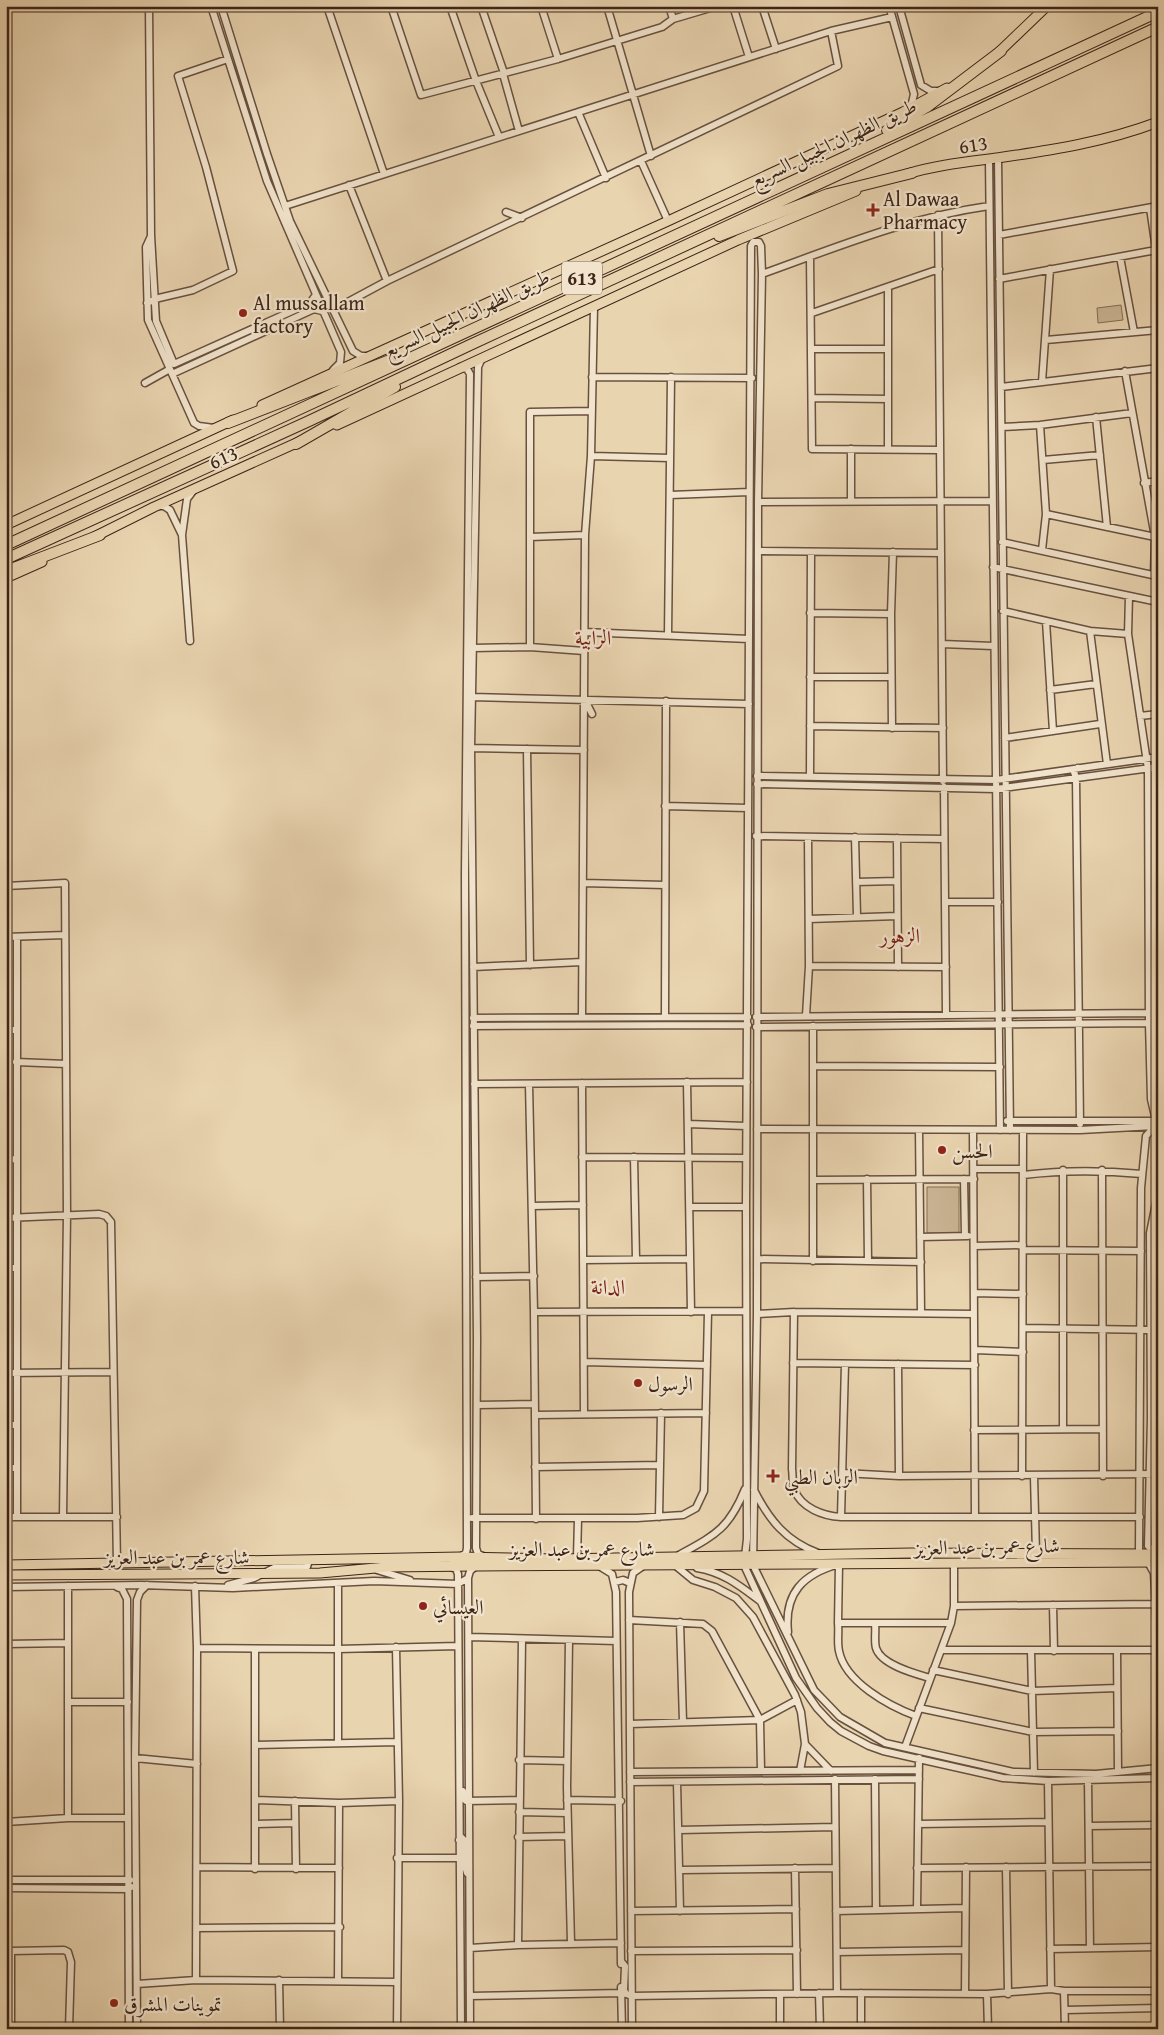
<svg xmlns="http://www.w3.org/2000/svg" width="1164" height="2035" font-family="'Gentium Book Plus',Amiri,serif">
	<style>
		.green { fill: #ccb696; stroke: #846e57 }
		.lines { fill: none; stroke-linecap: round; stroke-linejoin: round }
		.minor-casing { stroke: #68513e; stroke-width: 9 }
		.major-casing { stroke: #3d2518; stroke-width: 11 }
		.highway-casing { stroke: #3d2518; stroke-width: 12 }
		.minor { stroke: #f1e3cc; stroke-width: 6 }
		.major { stroke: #e9d4b0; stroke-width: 9 }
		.highway { stroke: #e9d4b0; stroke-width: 10 }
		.poi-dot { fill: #8f2418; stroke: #f1e3cc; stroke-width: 2 }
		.labels { text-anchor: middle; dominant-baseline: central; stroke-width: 4.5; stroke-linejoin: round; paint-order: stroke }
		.shield { fill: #f1e3cc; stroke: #735e4e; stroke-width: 1 }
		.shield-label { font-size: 19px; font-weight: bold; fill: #3d2518 }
		.street-label { font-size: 20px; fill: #3d2518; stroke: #f1e3cc }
		.poi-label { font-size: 20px; fill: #3d2518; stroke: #f1e3cc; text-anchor: start }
		.neighbourhood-label { font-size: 21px; fill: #7a1f14; stroke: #f1e3cc }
	</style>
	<rect width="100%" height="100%" fill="#e9d4b0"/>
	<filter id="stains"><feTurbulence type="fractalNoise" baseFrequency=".004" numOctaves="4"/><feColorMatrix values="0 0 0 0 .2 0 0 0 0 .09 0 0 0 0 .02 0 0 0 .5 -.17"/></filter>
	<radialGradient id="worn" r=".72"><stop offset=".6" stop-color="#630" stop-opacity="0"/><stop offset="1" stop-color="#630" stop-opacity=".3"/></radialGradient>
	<path class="green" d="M 1121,305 L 1123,320 L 1098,323 L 1097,308 Z
		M 927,1187 L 959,1187 L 959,1233 L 927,1233 Z"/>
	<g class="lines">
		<g class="minor-casing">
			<path id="minor" d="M 149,6 L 151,235 L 156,321 L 174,364 L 310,303 L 315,296
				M 211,6 L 267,181 L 341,352 L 340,363 L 333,370
				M 221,6 L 267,154 L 290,221 L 353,351 L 361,356 L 367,356
				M 327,6 L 384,174
				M 391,6 L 421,95 L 558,59 L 541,6
				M 450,6 L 476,81 L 499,137
				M 481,6 L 504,73
				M 607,6 L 651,156
				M 669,6 L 673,19 L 717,6
				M 733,6 L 749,57
				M 762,6 L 776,49
				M 889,6 L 914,94 L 912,103 L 908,108
				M 899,6 L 921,85 L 931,91 L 938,91
				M 558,59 L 662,27 L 673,19
				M 503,74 L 519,131
				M 578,112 L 606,178
				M 998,158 L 1010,1130
				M 989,159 L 1000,1130
				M 641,161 L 668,221
				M 349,185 L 387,281
				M 285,206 L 831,31 L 892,17
				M 1150,208 L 1158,263
				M 506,212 L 522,218
				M 938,215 L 943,781
				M 999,235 L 1158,206
				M 151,236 L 146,247 L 148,320 L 194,423 L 199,426 L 214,428
				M 810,257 L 812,449 L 940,450
				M 1120,257 L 1134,332
				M 762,274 C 837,247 910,217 989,206
				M 999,279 L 1156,250
				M 147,303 L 159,298 L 193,290 L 233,271 L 206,167 L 178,76 L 228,59
				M 333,310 L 387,281 L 838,66 L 831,31
				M 812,313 L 939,269
				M 1046,340 L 1158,330
				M 812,349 L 888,349
				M 482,358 L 478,367 L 471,748 L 477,1338 L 476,1548 L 478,1554 L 483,1556
				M 1125,371 L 1155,537 L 1154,575
				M 172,374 L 314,309 L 322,311
				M 592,377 L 752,378
				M 1042,382 L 1050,269
				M 145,383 L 170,369
				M 1001,387 L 1158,368
				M 812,398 L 888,399
				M 1096,417 L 1107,527
				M 1040,425 L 1046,514 L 1042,550
				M 1002,427 L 1040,425 L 1132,413
				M 851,449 L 851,501
				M 888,449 L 888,287
				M 591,456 L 670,458
				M 1043,460 L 1100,455
				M 1144,483 L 1158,481
				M 670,495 L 749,492
				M 758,502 L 992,501
				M 158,506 L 164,506 L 170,510 L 182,535 L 187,499 L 193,491
				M 1046,514 L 1155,537
				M 182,535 L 190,641
				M 530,537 L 585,535
				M 1002,542 L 1157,576
				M 758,551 L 941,553
				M 993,567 L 1158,602
				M 1003,611 L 1090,631 L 1128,634
				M 810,613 L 891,614
				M 1046,621 L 1053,731
				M 1090,631 L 1107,764
				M 584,632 L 749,639
				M 668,635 L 671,377
				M 942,644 L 993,646
				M 530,647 L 530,412 L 591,411
				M 473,648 L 530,647 L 584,651
				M 810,677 L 891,677
				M 1050,690 L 1096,684
				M 472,697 L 749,704
				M 585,700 L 592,714
				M 1140,716 L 1158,714
				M 810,726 L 943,728
				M 892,728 L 891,614 L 893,552
				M 1005,738 L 1100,724
				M 471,748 L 584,750
				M 527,749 L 530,965
				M 1156,757 L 1158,1104
				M 1078,768 L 1074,772 L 1076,778 L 1080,1124
				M 757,776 L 996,780 L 1158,757
				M 810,777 L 811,552
				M 757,784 L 996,789 L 1158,767
				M 944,787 L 946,1015
				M 665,806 L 748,808
				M 756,836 L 944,839
				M 855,837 L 857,916
				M 897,838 L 898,967
				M 856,882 L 897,881
				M 583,883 L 665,885
				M 6,886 L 65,883 L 67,1215 L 63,1517
				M 945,902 L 998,902
				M 809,919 L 897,916
				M 6,937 L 65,935
				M 17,937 L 17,1517
				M 809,966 L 946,967
				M 473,967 L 582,962
				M 806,1016 L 809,966 L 808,837
				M 582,1017 L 585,535 L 591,456 L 594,306
				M 665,1017 L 666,701
				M 756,1017 L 1149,1013
				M 473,1018 L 748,1017
				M 473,1026 L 748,1025
				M 813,1026 L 813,1261
				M 756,1027 L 1149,1023
				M 6,1030 L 16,1030
				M 16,1062 L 66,1064
				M 813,1066 L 1000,1067
				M 687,1082 L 691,1312
				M 582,1083 L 584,1414
				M 474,1084 L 747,1082
				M 529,1084 L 534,1312 L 536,1519
				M 1007,1121 L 1156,1121 L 1151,1099 L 1149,1023 L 1148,769 L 1128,634 L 1129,596
				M 688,1124 L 746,1126
				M 1155,1126 L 1146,1136 L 1141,1188 L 1139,1554 L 1148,1562 L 1154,1573 L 1158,1650 L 1158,1768 L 1096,1774 L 1013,1772 L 885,1743 L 840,1717 L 814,1690 L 753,1565 L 757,1314 L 758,502 L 762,274 L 761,246 L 759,242 L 753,242 L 751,246 L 746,1207 L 747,1539 L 744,1565 L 796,1678 L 817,1708 L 830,1722 L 841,1731 L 869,1746 L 883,1751 L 1003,1778 L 1048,1781 L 1158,1778
				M 757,1129 L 1080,1130 L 1155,1126
				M 919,1130 L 921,1313
				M 973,1130 L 975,1517
				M 582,1157 L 746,1158
				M 634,1157 L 636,1259
				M 6,1160 L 16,1159
				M 974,1169 L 1023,1169
				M 1063,1170 L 1063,1429
				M 1102,1170 L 1103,1476
				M 1023,1175 C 1063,1170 1101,1170 1142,1174
				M 867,1179 L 868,1261
				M 964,1179 L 965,1236
				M 814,1180 L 974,1179
				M 532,1206 L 583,1205
				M 690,1207 L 746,1207
				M 6,1218 L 99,1214 L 106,1216 L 111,1222 L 117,1564
				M 920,1237 L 968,1236
				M 974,1246 L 1023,1245
				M 1023,1250 L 1141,1251
				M 757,1259 L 921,1262
				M 583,1260 L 690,1259
				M 6,1268 L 16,1268
				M 476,1277 L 534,1276
				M 974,1293 L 1023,1294
				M 534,1312 L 746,1311
				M 794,1312 L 792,1469 C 793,1475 792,1484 794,1489 C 801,1508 823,1516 841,1517 L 1140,1517
				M 757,1314 L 794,1312 L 974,1314
				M 1023,1328 L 1158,1330
				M 975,1350 L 1023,1352
				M 584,1362 L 707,1365
				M 793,1363 L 975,1365
				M 898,1364 L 899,1476
				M 6,1373 L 112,1372
				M 477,1405 L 535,1404
				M 535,1415 L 706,1413
				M 6,1425 L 17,1425
				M 974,1430 L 1101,1429
				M 535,1467 L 660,1465
				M 6,1468 L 17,1468
				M 843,1473 L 899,1476 L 1158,1474
				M 1022,1476 L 1023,1130
				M 1034,1476 L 1036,1553
				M 754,1490 C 769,1520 786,1541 818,1553
				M 6,1517 L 117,1517
				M 659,1517 L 661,1413
				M 841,1517 L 845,1364
				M 472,1518 L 637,1518 L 683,1515 L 696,1508 L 704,1491 L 708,1312
				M 679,1555 C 715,1535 729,1529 745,1489
				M 1157,1555 L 1148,1546 L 1151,1418 L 1150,1233 L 1158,1193
				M 460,1557 L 466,1553 L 467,1548 L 465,873 L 470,374 L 467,369 L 460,367
				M 577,1558 L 578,1519
				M 599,1566 L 612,1574 L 616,1592 L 621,1964
				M 676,1566 L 693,1580 L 715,1587 L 736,1598 L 753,1617 L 795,1695 L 801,1712 L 805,1744 L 800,1771
				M 451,1567 L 456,1569 L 458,1574 L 461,2029
				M 697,1568 C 723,1572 740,1586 760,1601
				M 377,1570 L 410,1580
				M 615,1582 L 623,1580 L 630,1583
				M 228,1585 L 254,1578 L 274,1568 L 307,1567 L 309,1560
				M 68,1586 L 68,1818
				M 195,1586 L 197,1648 L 196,1980
				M 6,1587 L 141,1585 L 233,1588 L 374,1581 L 458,1584 L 468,1578
				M 117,1587 L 122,1589 L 127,1599 L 129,2029
				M 1053,1605 L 1054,1651
				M 954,1606 L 1156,1604
				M 629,1620 L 703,1624 L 712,1631 L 760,1720 L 761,1771
				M 680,1622 L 683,1722
				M 875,1624 C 876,1631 874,1641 876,1648 C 881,1665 916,1674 930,1678
				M 788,1632 C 784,1593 803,1574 839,1564 L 838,1623
				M 469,1637 L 616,1641
				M 522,1639 L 518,1945 L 621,1943
				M 569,1640 L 567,1787 L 571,1943
				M 6,1644 L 68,1643
				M 396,1647 L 399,1801 L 397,2029
				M 197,1648 L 338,1649 L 458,1646
				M 255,1649 L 255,1869
				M 941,1650 L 1158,1650
				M 1117,1650 L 1118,1772
				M 1031,1651 L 1034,1773
				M 933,1670 L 1032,1691 L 1117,1688
				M 68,1702 L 128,1702
				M 919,1708 L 1033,1732 L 1118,1731
				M 916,1716 C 889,1706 845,1682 839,1651 C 837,1642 839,1632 838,1623 L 951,1623
				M 630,1724 L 760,1720 L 797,1700
				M 338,1743 L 338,1583
				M 805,1744 L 831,1771
				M 255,1745 L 398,1742
				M 905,1747 L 951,1623 L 954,1606 L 954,1564
				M 135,1758 L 197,1764
				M 519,1760 L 567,1761
				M 630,1772 L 919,1770
				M 835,1779 L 837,1993
				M 875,1779 L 876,1910
				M 1088,1780 L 1090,1948
				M 1048,1781 L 1051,1989
				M 630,1782 L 919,1779
				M 677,1782 L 680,1911
				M 463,1791 L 464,1799 L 466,1801 L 519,1800
				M 256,1800 L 339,1803 L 399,1801
				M 567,1800 L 621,1801
				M 295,1801 L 296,1869
				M 519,1812 L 567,1813
				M 6,1822 L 68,1818 L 128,1818
				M 256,1824 L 295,1823
				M 918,1824 L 1048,1822
				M 1089,1826 L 1158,1825
				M 679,1830 L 835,1827
				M 518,1837 L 568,1836
				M 459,1840 L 461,1837 L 464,1840 L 464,1863 L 467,1873
				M 397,1858 L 459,1858
				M 197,1867 L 339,1868
				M 1006,1867 L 1008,1994
				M 795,1868 L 797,1994
				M 917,1868 L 1158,1866
				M 681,1870 L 836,1868
				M 6,1880 L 130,1880
				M 6,1888 L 128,1889 L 131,1887
				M 917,1909 L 919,1758
				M 631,1911 L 796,1909
				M 836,1911 L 965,1908
				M 197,1928 L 340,1927
				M 470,1948 L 518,1945
				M 1050,1949 L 1158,1947
				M 631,1951 L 797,1950
				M 837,1952 L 965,1950
				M 621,1961 L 625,1966 L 624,1990 L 626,1994 L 632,1996 L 837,1993 L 987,1994 L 1051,1989 L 1064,1991 L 1158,1991
				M 279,1980 L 280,2029
				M 338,1980 L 339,1803
				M 137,1984 L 196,1980 L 397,1982
				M 621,1987 L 622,2029
				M 1064,1991 L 1065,2029
				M 819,1993 L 820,2029
				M 780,1994 L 780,2029
				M 965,1994 L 966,1867
				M 987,1994 L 988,2029
				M 470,1996 L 622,1993
				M 1065,2010 L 1158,2008
				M 11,2029 L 11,1951 L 64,1950 L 68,1952 L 71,1962 L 69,2029
				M 137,2029 L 135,1758 L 137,1600 L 140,1592 L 147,1585
				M 470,2029 L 468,1578 L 470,1571 L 476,1566
				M 632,2029 L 629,1592 L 633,1573 L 643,1566
				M 861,2029 L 861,1993"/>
		</g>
		<g class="major-casing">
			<path id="major" d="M 997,54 L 1047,6
				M 907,174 C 936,165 967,162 997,158 C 1053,150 1105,142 1158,122
				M 262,405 L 668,221 L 903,112 L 947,88
				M 337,425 L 738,240 L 856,191
				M 6,525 L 233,420
				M 94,537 L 154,507 L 303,440
				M 6,578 L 42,562
				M 6,1565 L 460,1557 L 556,1559 L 912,1553 L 1158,1554
				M 6,1575 L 320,1573 L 387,1567 L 477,1566 L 1158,1562"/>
		</g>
		<g class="highway-casing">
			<path id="highway" d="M 887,130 L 927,107 L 1001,51
				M 719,236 L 828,194 L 912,173
				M 228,423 L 390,360
				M 296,444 L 395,387
				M 6,545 L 1158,12
				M 6,559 L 309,421 L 470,345 L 1158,27
				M 6,571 L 100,535"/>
		</g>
		<use href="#minor" class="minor"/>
		<use href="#major" class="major"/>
		<use href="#highway" class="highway"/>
	</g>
	<g class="poi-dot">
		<path d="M870.5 202.5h5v5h5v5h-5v5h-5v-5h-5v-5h5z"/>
		<circle cx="243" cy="313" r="5"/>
		<circle cx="942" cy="1150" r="5"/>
		<circle cx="638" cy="1383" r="5"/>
		<path d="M770.5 1468.5h5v5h5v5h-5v5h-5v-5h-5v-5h5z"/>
		<circle cx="423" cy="1606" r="5"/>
		<circle cx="114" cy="2003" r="5"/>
	</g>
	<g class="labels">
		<rect class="shield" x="562" y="261.5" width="40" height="33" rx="4"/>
		<g class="shield-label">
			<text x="582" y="278">613</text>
		</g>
		<g class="street-label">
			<text transform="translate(833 142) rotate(-25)">طريق الظهران الجبيل السريع</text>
			<text transform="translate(973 144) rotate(-9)">613</text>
			<text transform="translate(466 313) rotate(-25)">طريق الظهران الجبيل السريع</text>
			<text transform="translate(223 457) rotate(-24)">613</text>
			<text transform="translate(987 1546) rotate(-1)">شارع عمر بن عبد العزيز</text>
			<text x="582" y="1548">شارع عمر بن عبد العزيز</text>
			<text x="177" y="1556">شارع عمر بن عبد العزيز</text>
		</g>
		<g class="poi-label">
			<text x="883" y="198">Al Dawaa<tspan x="883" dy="23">Pharmacy</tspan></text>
			<text x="253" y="302">Al mussallam<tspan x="253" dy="23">factory</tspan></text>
			<text x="952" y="1150">الحسن</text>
			<text x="648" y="1383">الرسول</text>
			<text x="784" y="1476">الربان الطبي</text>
			<text x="433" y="1606">العيسائي</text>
			<text x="124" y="2003">تموينات المشرق</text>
		</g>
		<g class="neighbourhood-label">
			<text x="593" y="637">الرابية</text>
			<text x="900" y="935">الزهور</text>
			<text x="608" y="1286">الدانة</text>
		</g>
	</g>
	<rect width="1164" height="2035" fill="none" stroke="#e9d4b0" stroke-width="25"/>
	<rect x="8" y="8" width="1149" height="2020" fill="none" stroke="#3d2518" stroke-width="2.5"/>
	<rect x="12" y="12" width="1139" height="2010" fill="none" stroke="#3d2518"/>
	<rect width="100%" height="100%" filter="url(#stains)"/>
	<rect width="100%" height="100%" fill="url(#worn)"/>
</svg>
